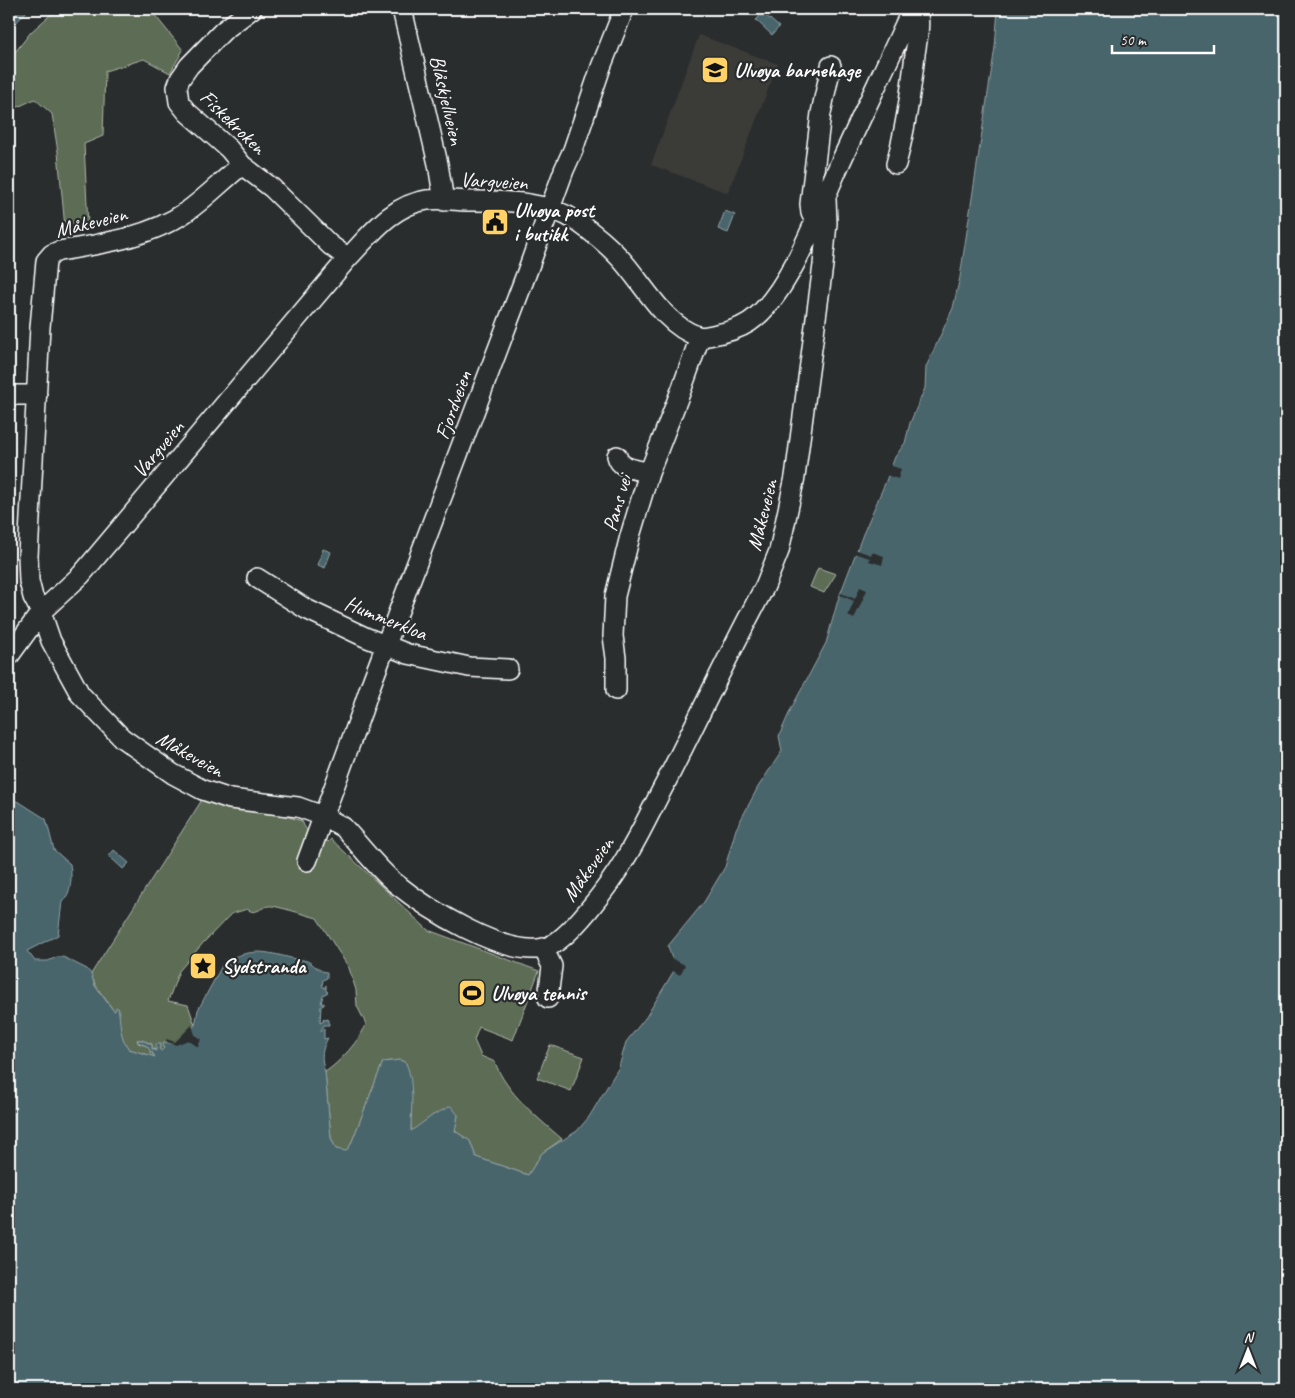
<svg xmlns="http://www.w3.org/2000/svg" width="1295" height="1398" font-family="Caveat,sans-serif">
	<style>
		.built { fill: #3b3b37 }
		.green { fill: #5d6c54; stroke: #aeb6aa }
		.water { fill: #48656c; stroke: #91a3a7 }
		.pier { fill: #2a2d2e }
		.lines { fill: none; stroke-linecap: round; stroke-linejoin: round }
		.minor-casing { stroke: #fff; stroke-width: 22 }
		.minor { stroke: #2a2d2e; stroke-width: 19 }
		.labels { text-anchor: middle; dominant-baseline: central; stroke-width: 4.5; stroke-linejoin: round; paint-order: stroke }
		.poi-label { font-size: 21px; font-weight: bold; fill: #fff; stroke: #2a2d2e; text-anchor: start }
		.street-label { font-size: 21px; fill: #fff; stroke: #2a2d2e }
	</style>
	<rect width="100%" height="100%" fill="#2a2d2e"/>
	<filter id="ink" filterUnits="userSpaceOnUse"><feTurbulence type="fractalNoise" baseFrequency=".02" numOctaves="2"/><feDisplacementMap in="SourceGraphic" scale="10" xChannelSelector="R" yChannelSelector="G"/><feConvolveMatrix kernelMatrix="1 2 1 2 8 2 1 2 1" color-interpolation-filters="sRGB"/></filter>
	<g filter="url(#ink)">
		<path class="built" d="M 699,35 L 778,64 L 728,193 L 651,165 Z"/>
		<path class="green" d="M 57,9 L 153,9 L 153,13 L 183,50 L 170,73 L 144,59 L 105,71 L 103,136 L 84,144 L 88,225 L 65,228 L 58,152 L 52,114 L 35,99 L 9,111 L 9,54 L 16,51 L 31,32 Z
			M 818,568 L 836,574 L 824,593 L 810,587 Z
			M 204,795 L 263,809 L 302,821 C 307,835 315,837 328,842 L 331,839 L 428,930 L 539,971 L 513,1040 L 479,1027 L 474,1040 L 481,1056 L 495,1062 C 506,1093 538,1118 562,1139 L 542,1153 L 528,1175 L 476,1157 L 470,1141 L 455,1131 L 458,1115 L 433,1115 L 411,1132 L 411,1089 L 406,1063 L 400,1060 L 383,1062 L 351,1144 L 346,1151 L 336,1149 L 331,1138 L 325,1072 C 338,1064 361,1039 366,1024 L 357,1006 L 356,990 L 349,968 L 317,918 C 309,916 275,905 269,906 C 260,907 256,916 247,909 L 231,914 L 203,943 L 179,971 L 168,1001 L 188,1005 L 195,1025 L 176,1045 L 164,1044 L 164,1050 L 161,1051 L 159,1050 L 161,1044 L 157,1051 L 152,1048 L 152,1044 L 142,1040 L 137,1040 L 138,1043 L 147,1046 L 155,1057 L 129,1049 C 121,1041 118,1021 119,1010 L 118,1008 L 115,1012 L 113,1010 C 105,997 95,988 91,974 L 200,803 Z
			M 550,1045 L 584,1057 L 571,1091 L 537,1078 Z"/>
		<path class="water" d="M 9,9 L 29,9 L 9,30 Z
			M 998,9 L 1286,9 L 1286,1389 L 9,1389 L 9,798 L 21,803 L 46,819 L 54,850 L 70,864 C 72,877 72,893 62,902 L 58,935 L 27,951 L 35,961 L 48,961 L 57,957 L 63,957 L 87,969 L 91,974 L 95,986 L 113,1010 L 115,1011 L 116,1007 L 118,1008 C 121,1021 119,1038 129,1049 L 155,1057 L 152,1052 L 150,1053 L 150,1050 L 147,1046 L 138,1042 L 137,1040 L 142,1040 L 152,1045 L 152,1049 L 156,1051 L 156,1044 L 161,1044 L 159,1049 L 161,1051 L 164,1048 L 163,1042 L 176,1044 L 195,1025 L 198,1010 L 225,960 C 253,950 259,950 287,957 C 293,959 301,959 307,961 C 314,964 319,972 327,972 L 327,978 L 323,980 L 322,986 L 325,988 L 326,985 L 326,991 L 328,992 L 323,995 L 321,1004 L 324,1003 L 324,1005 L 321,1006 L 320,1023 L 324,1021 L 323,1019 L 324,1018 L 325,1020 L 328,1019 L 329,1025 L 324,1025 L 321,1031 L 324,1029 L 324,1039 L 328,1038 C 322,1048 320,1058 325,1072 L 331,1138 L 336,1149 L 346,1151 L 351,1144 L 383,1062 L 400,1060 L 406,1063 C 415,1083 411,1110 411,1131 L 433,1115 L 451,1106 L 458,1115 L 455,1131 L 470,1141 L 476,1157 L 528,1175 L 542,1153 L 577,1131 L 589,1117 L 619,1067 L 626,1042 L 646,1017 L 675,969 L 668,946 L 704,902 L 725,867 L 736,829 L 758,787 L 782,751 L 779,736 L 791,709 L 826,643 L 838,600 L 863,534 L 886,481 L 895,457 L 905,443 L 910,423 L 925,388 L 926,367 L 953,308 L 960,277 L 995,47 Z
			M 763,13 L 779,27 L 772,35 L 756,20 Z
			M 725,211 L 735,215 L 728,233 L 718,229 Z
			M 323,549 L 331,552 L 325,568 L 318,565 Z
			M 114,850 L 129,863 L 123,869 L 109,856 Z"/>
		<path class="pier" d="M 889,465 L 901,469 L 898,479 L 886,475 Z
			M 854,549 L 871,555 L 872,552 L 884,556 L 882,565 L 869,561 L 870,558 L 853,553 Z
			M 860,587 L 867,590 L 854,619 L 848,616 L 854,601 L 840,595 L 841,593 L 855,599 Z
			M 669,957 L 685,965 L 680,975 L 671,970 Z
			M 192,1025 L 195,1035 L 201,1039 L 198,1047 L 188,1040 L 176,1045 L 167,1042 L 166,1039 L 175,1042 Z"/>
		<g class="lines">
			<g class="minor-casing">
				<path id="minor" d="M 252,9 L 223,31 L 189,66 L 180,79 L 177,87 L 179,102 L 187,112 L 229,149 L 242,165 L 272,188 L 330,245 L 348,258
					M 402,9 L 438,164 L 444,201
					M 896,164 C 906,127 911,92 915,54 C 917,40 921,23 917,9
					M 242,165 C 223,180 206,198 186,212 C 150,237 101,244 59,251 L 52,254 L 46,261 L 40,327 L 28,556 L 29,581 L 33,597 L 41,612 L 51,641 L 80,694 L 122,738 L 173,774 L 203,790 L 230,799 L 298,807 L 323,816 L 343,827 C 360,845 376,867 395,883 C 426,908 503,957 544,948 C 568,943 612,881 625,859 C 640,835 652,808 666,782 C 699,717 730,651 765,586 L 779,551 L 795,477 L 823,265 L 827,223 L 826,199
					M 815,220 L 811,213 L 810,204 L 821,113 L 831,66
					M 9,395 L 37,395
					M 617,456 C 620,470 638,469 649,473
					M 257,578 L 306,609 L 365,637 L 408,654 L 469,667 L 508,669
					M 9,656 L 41,612 L 81,575 L 348,258 C 371,234 392,205 427,200 C 441,198 458,201 473,201 C 508,201 547,201 578,222 C 592,232 607,244 619,257 C 642,281 664,326 698,336 C 705,338 715,334 722,333 C 735,330 746,326 756,317 C 792,286 818,212 838,168 C 862,115 888,62 912,9
					M 616,690 L 616,658 L 613,636 L 615,596 L 630,536 L 649,473 L 682,388 L 700,337
					M 307,861 L 362,711 L 370,687 L 527,272 L 564,170 L 573,150 L 601,67 L 624,9
					M 543,948 L 552,966 L 548,998"/>
			</g>
			<use href="#minor" class="minor"/>
		</g>
	</g>
	<defs>
		<g id="school-square" transform="scale(1.4375)"><rect x="-9" y="-9" width="18" height="18" rx="4" fill="#ffd166" stroke="#2a2d2e"/><path d="M0-5L7-2L0 1L-7-2ZM-4 1L0 2.5L4 1V4Q0 6-4 4Z" fill="#111"/></g>
		<g id="civic-square" transform="scale(1.4375)"><rect x="-9" y="-9" width="18" height="18" rx="4" fill="#ffd166" stroke="#2a2d2e"/><path d="M-.6-6.5H3V-4.5H.6V-3L4-1V1h2V6H-6V1h2V-1L-.6-3ZM-1.2 2.5V6h2.4V2.5Z" fill="#111"/></g>
		<g id="sight-square" transform="scale(1.4375)"><rect x="-9" y="-9" width="18" height="18" rx="4" fill="#ffd166" stroke="#2a2d2e"/><path d="M0-6L1.8-2.2L6-1.7L2.9 1.2L3.7 5.4L0 3.3L-3.7 5.4L-2.9 1.2L-6-1.7L-1.8-2.2Z" fill="#111"/></g>
		<g id="stadium-square" transform="scale(1.4375)"><rect x="-9" y="-9" width="18" height="18" rx="4" fill="#ffd166" stroke="#2a2d2e"/><path d="M0-5a6.5 5 0 1 0 0 10a6.5 5 0 1 0 0-10ZM-3.5-1.8h7v3.6h-7Z" fill="#111"/></g>
	</defs>
	<g fill-rule="evenodd">
		<use href="#school-square" x="715" y="70"/>
		<use href="#civic-square" x="495" y="222"/>
		<use href="#sight-square" x="203" y="966"/>
		<use href="#stadium-square" x="472" y="993"/>
	</g>
	<g class="labels">
		<g class="poi-label">
			<text x="734" y="70">Ulvøya barnehage</text>
			<text x="514" y="210">Ulvøya post<tspan x="514" dy="24">i butikk</tspan></text>
			<text x="222" y="966">Sydstranda</text>
			<text x="491" y="993">Ulvøya tennis</text>
		</g>
		<g class="street-label">
			<text transform="translate(447 100) rotate(77)">Blåskjellveien</text>
			<text transform="translate(233 122) rotate(44)">Fiskekroken</text>
			<text transform="translate(494 181) rotate(3)">Vargveien</text>
			<text transform="translate(91 222) rotate(-14)">Måkeveien</text>
			<text transform="translate(453 405) rotate(-70)">Fjordveien</text>
			<text transform="translate(158 449) rotate(-50)">Vargveien</text>
			<text transform="translate(617 503) rotate(-74)">Pans vei</text>
			<text transform="translate(762 515) rotate(-76)">Måkeveien</text>
			<text transform="translate(386 618) rotate(22)">Hummerkloa</text>
			<text transform="translate(190 754) rotate(29)">Måkeveien</text>
			<text transform="translate(588 869) rotate(-55)">Måkeveien</text>
		</g>
	</g>
	<rect width="1295" height="1398" fill="none" stroke="#2a2d2e" stroke-width="30"/>
	<rect x="15" y="15" width="1265" height="1368" fill="none" stroke="#fff" stroke-width="2" filter="url(#ink)"/>
	<g transform="translate(1248 1350)" stroke="#2a2d2e" stroke-width="4" paint-order="stroke">
	<path d="M0-4L9 19L0 12L-9 19Z" fill="#ffffff"/>
	<text y="-8" font-size="14" font-weight="bold" text-anchor="middle" fill="#ffffff">N</text>
	</g>
	<path d="M1112 45v8h102v-8" fill="none" stroke="#ffffff" stroke-width="2.5"/>
	<text x="1120" y="45" font-size="15" fill="#ffffff" stroke="#2a2d2e" stroke-width="4" paint-order="stroke">50 m</text>
</svg>
